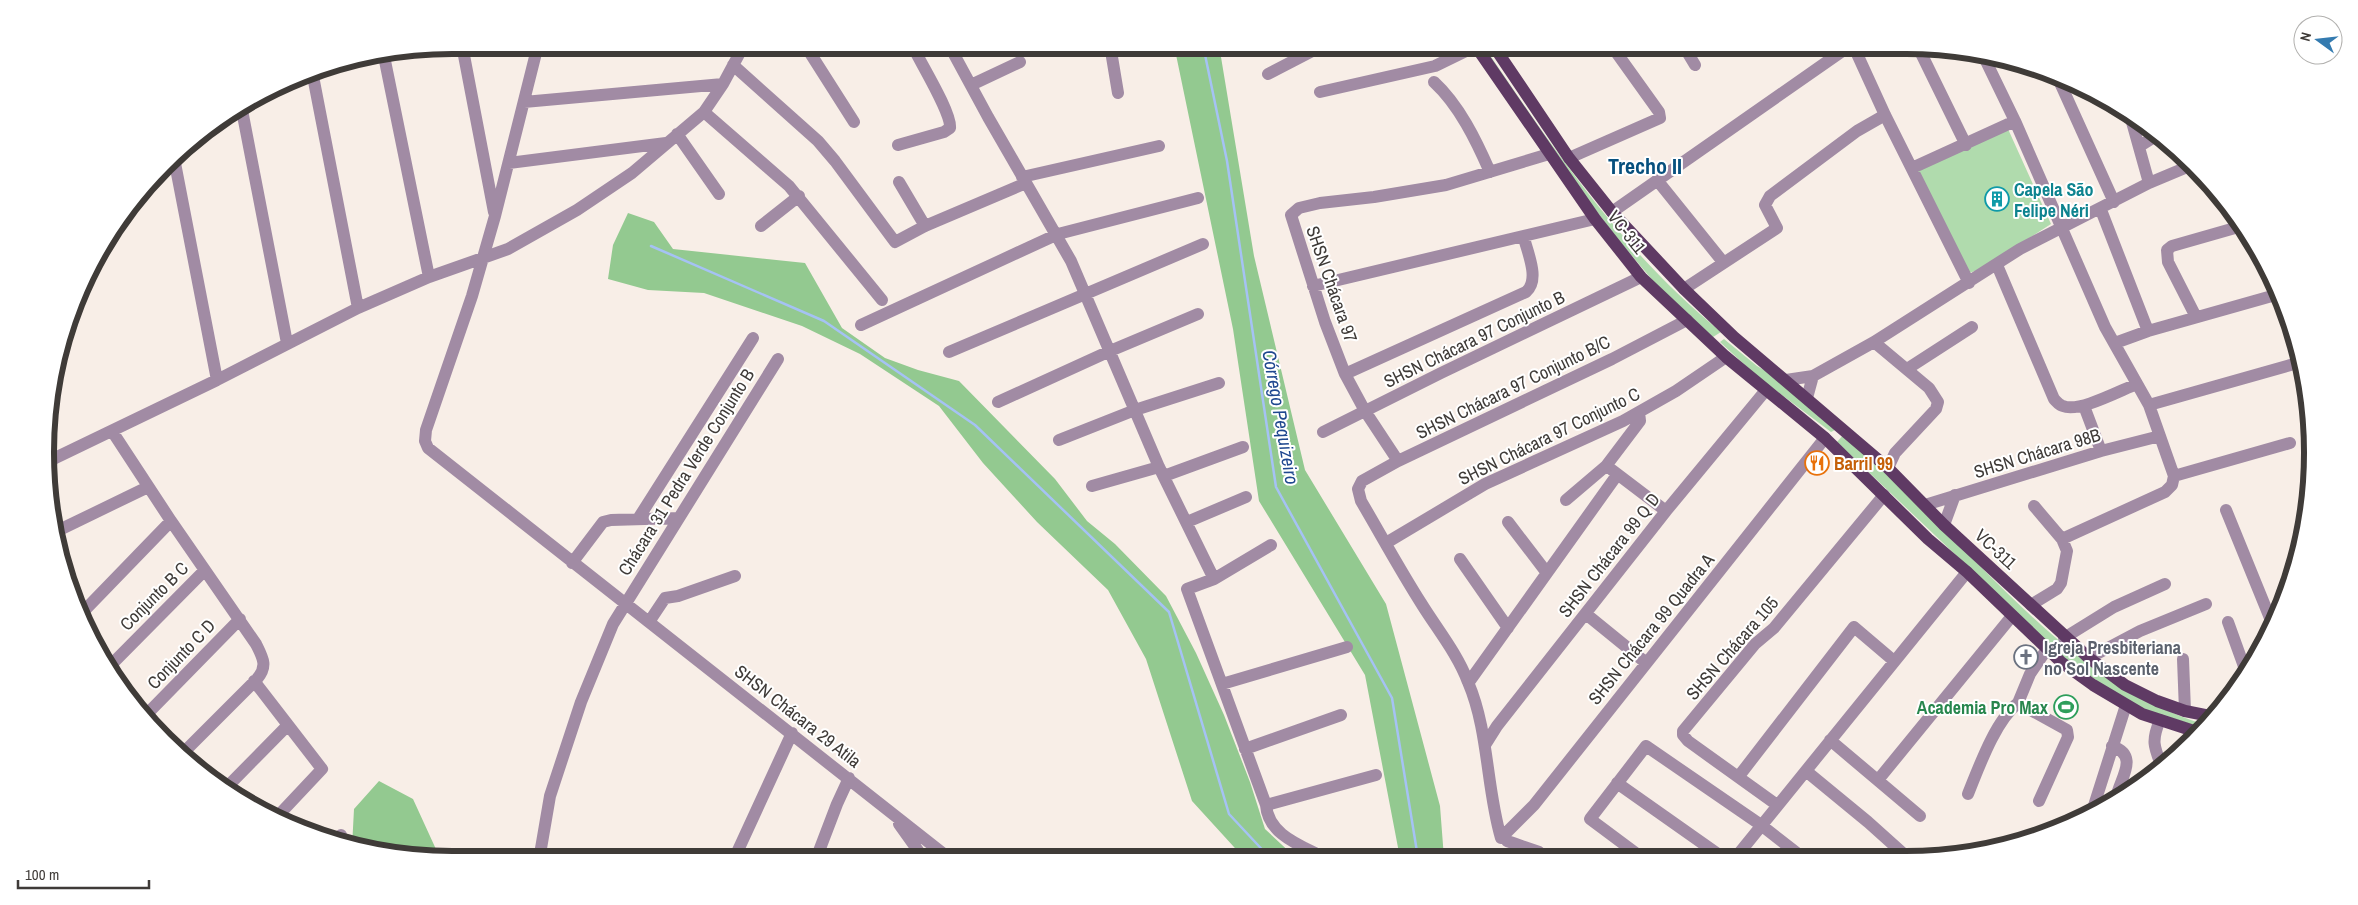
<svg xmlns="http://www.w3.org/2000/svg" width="2358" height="905" font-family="'Archivo Narrow',sans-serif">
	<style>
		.built { fill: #f1e1d4 }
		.green { fill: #b0dbad }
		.forest { fill: #93c990 }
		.water { fill: #a5c2f4 }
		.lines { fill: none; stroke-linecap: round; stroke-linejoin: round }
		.stream { stroke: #a5c2f4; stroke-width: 2.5 }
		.minor { stroke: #a18ba4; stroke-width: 12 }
		.major { stroke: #5f3a64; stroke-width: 12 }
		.labels { text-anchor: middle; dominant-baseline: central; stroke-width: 4; stroke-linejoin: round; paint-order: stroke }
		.culture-label { font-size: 18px; font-weight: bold; fill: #0d838f; stroke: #fff; text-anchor: start }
		.street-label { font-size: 18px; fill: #3f3b38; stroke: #fff }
		.food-label { font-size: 18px; font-weight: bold; fill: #c56008; stroke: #fff; text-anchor: start }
		.worship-label { font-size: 18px; font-weight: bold; fill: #5b616d; stroke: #fff; text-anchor: start }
		.leisure-label { font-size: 18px; font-weight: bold; fill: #27864d; stroke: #fff; text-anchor: end }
		.water-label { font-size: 19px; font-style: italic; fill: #1f488f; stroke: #fff }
		.district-label { font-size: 22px; font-weight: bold; fill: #07507e; stroke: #fff }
		.rim { fill: none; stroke: #3f3b38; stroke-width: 6 }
	</style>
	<rect width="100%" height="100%" fill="#f8eee7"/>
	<path class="built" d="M 53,380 L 56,442 L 50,445 L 49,399 Z"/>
	<path class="green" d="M 1480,45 L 1483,45 C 1556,152 1619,248 1721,332 L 1713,337 L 1666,296 L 1616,237 L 1555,156 Z
		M 2008,129 L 2051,224 L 1981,269 L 1966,274 L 1918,171 Z
		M 1724,339 L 1757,366 L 1771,374 L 1835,430 L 1831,432 L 1758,377 L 1720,342 Z
		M 1844,434 C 1875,464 1907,493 1938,523 C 2015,601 2095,691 2203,724 L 2200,727 L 2133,706 L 2063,657 L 1837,442 Z"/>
	<path class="forest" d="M 1174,45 L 1219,45 L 1254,256 L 1305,470 L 1386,604 L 1440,806 L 1444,858 L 1400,858 L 1365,675 L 1259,501 L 1233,329 Z
		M 628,213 L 654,222 L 673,249 L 805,263 L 842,328 L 885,358 L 918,370 L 959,381 L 1055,479 L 1087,521 L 1115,544 L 1166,596 L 1196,653 L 1224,715 L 1250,782 L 1265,829 L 1296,858 L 1244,858 L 1192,801 L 1146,659 L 1108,590 L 1037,522 L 983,463 L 939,406 L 860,354 L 802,326 L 704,293 L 648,290 L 608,279 L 613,245 Z
		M 379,781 L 413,799 L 440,858 L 352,847 L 354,809 Z"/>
	<path class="water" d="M 1368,849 L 1386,849 L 1395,854 L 1395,858 L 1348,858 L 1353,853 Z"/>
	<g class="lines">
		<path class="stream" d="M 1203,45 L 1227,161 L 1276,487 L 1392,698 L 1418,858
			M 651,246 L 824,321 L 975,425 L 1169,612 L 1229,814 L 1270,858
			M 382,849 L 383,851"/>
		<path class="minor" d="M 462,45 L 494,212
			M 538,45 L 495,216 L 472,296 L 426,430 L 425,441 L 428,448 L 950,859
			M 805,45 L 854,122
			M 949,45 L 988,117 L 1071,261 L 1159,467 L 1214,579
			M 1110,45 L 1118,93
			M 1390,45 L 1390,46
			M 1683,45 L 1695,65
			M 1853,45 L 1885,115 L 1969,283
			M 1918,47 L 1966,145
			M 1983,55 L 2015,121 L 2105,327 L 2149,405 L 2174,476 L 2172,485 L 2165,492 L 2062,539
			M 384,56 L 429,277
			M 733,65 L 818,141 L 835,161 L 895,242 L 925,226 L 1026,183
			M 312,71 L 358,308
			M 1268,74 L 1324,45
			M 2057,76 L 2114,202
			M 1434,82 C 1459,105 1476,140 1490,172
			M 971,85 L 1020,62
			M 1320,92 L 1435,66 L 1476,46
			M 524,102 L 723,84
			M 241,105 L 287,343
			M 704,112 L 789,186 L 882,300
			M 2130,115 L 2149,183
			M 677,134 L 719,194
			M 898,145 L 944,132 L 950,128 C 952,113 920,62 912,45
			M 2140,146 L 2159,134
			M 174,158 L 217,380
			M 1569,158 L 1660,118 L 1659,112 L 1611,45
			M 509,163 L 666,143
			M 1912,168 L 2015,121
			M 1022,177 L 1159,146
			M 1657,180 L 1723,262
			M 899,182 L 925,226
			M 2101,210 L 2148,331
			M 1612,212 L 1851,45
			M 761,226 L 799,196
			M 1524,238 C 1528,254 1540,280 1526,292 L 1345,374 L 1325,322 L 1291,215 L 1299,208 L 1320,203 L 1374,197 L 1446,185 L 1549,154
			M 1997,265 L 2054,399 C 2057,402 2059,405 2063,406 C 2079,413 2121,390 2137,384
			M 1313,286 L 1595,219
			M 1684,289 L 1777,228 L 1765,205 L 1770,196 L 1857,131 L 1885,115
			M 2196,317 L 2168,262 L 2167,250 L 2172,246 L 2242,226
			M 861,325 L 1058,234 L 1198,198
			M 1874,342 L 1929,388 L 1938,402 L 1936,409 L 1895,453 L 1888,468
			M 2115,343 L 2148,331 L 2279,294
			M 949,352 L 1203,244
			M 1907,369 L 1972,327
			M 1345,374 L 1365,411 L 1398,461
			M 1786,380 L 1813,376 L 1874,342 L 2020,249 L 2149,183 L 2192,165
			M 1807,398 L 1813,376
			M 998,402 L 1110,351 L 1198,314
			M 2149,405 L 2301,362
			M 2084,406 L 2101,451
			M 112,431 L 171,521 L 256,644 C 263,658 268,666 257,679 L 183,753
			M 1323,432 L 1441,373 L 1641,277
			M 1059,440 L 1135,410 L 1219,383
			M 51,460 L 217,380 L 358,308 L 429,277 L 508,249 L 577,210 L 632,173 L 704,112 L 723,84 L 744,45
			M 1612,470 L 1666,511
			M 1164,476 L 1243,447
			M 2174,476 L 2290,443
			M 1092,486 L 1159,467
			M 1566,500 L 1606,466 L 1640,421 L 1639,412
			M 1925,505 L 2101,451 L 2160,436
			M 2226,510 L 2272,623
			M 638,519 L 753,338
			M 1187,522 L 1246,497
			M 1508,522 L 1547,573
			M 1944,525 L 1955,495
			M 53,533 L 148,487
			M 1386,543 L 1485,484 L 1623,421 L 1676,391 L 1726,357
			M 1271,545 L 1214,579 L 1187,589 L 1266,805 C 1268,833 1297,844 1319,855
			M 1460,559 L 1508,628
			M 572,563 L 603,522 L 611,520 L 678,518
			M 2031,605 L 2057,589 L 2061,583 L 2067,551 L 2062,539 L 2034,506
			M 1586,614 L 1645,662
			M 80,615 L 171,521
			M 649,622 L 665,598 L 678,596 L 735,576
			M 2228,622 L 2246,672
			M 2064,638 L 2114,607 L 2165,584
			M 2089,658 L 2140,631 L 2206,604
			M 2183,659 L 2185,711
			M 108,668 L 205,570
			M 1469,682 L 1617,475
			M 1222,684 L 1347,647
			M 147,714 L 240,619
			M 2160,720 C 2151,741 2154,747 2162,767
			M 1830,740 L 1920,816
			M 1485,745 L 1497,726 L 1666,511 L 1766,390
			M 2112,746 C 2140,756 2120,778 2116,798
			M 1245,749 L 1341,715
			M 1806,771 L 1868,822 L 1907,857
			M 1739,776 L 1854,627 L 1894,661
			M 1878,780 L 2012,616
			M 1617,783 L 1722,857
			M 225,789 L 288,725 L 254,681
			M 1968,794 C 1979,767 1995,721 2018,703
			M 2039,801 L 2068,737 L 2067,730 L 2018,703 L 2030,674 L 2047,649
			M 1266,805 L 1376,775
			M 1777,805 L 1688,741 L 1683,735 L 1683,731 L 1755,644 L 1774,628 L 1884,495
			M 2091,815 L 2126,705
			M 275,819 L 322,769 L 288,725
			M 899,824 L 924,859
			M 1501,838 C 1486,787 1489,731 1468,682 C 1457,653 1437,629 1421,603 C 1400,570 1381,535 1361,501 L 1358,489 L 1362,481 L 1398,461 L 1612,359 L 1687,320
			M 1501,838 L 1534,805 L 1825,438
			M 335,841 L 341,835
			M 1507,841 L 1513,843 L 1515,858
			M 1513,843 L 1539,852 L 1545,857
			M 1641,857 L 1590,819 L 1646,746 L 1761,825 L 1802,857
			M 1736,857 L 1967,572
			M 734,859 L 792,733
			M 816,859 L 837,804 L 849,778
			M 539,860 L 550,796 L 581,702 L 613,624 L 778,359"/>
		<path class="major" d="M 1475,45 L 1595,219 L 1641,277 L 1726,357 L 1825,438 L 1928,539 L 1967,572 L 2061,662 L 2093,685 L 2142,714 L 2197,732
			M 1493,45 L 1569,158 L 1612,212 L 1684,289 L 1734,337 L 1888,468 L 1944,525 L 2089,658 L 2125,685 L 2157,701 L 2185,711 L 2210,716"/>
	</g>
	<defs>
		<g id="building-ring" transform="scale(1.25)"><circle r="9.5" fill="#fff" stroke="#0f9aa8" stroke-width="1.5"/><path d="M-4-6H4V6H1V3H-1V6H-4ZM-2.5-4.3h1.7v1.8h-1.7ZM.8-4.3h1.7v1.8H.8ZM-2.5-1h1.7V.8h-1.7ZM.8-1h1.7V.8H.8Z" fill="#0f9aa8"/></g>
		<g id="restaurant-ring" transform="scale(1.25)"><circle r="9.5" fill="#fff" stroke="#e8710a" stroke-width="1.5"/><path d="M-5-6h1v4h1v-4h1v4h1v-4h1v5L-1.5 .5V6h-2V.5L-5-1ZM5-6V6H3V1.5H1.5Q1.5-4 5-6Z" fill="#e8710a"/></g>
		<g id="church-ring" transform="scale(1.25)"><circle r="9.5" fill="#fff" stroke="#6b7280" stroke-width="1.5"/><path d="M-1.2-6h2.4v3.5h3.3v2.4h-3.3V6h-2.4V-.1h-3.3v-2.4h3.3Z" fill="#6b7280"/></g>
		<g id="stadium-ring" transform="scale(1.25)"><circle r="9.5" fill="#fff" stroke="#2e9e5b" stroke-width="1.5"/><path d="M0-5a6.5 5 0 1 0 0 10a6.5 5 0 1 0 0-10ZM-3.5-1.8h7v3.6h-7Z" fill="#2e9e5b"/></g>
	</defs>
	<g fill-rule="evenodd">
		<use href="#building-ring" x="1997" y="199"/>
		<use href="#restaurant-ring" x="1817" y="463"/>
		<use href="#church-ring" x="2026" y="657"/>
		<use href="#stadium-ring" x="2066" y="707"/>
	</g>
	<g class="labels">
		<g class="culture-label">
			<text x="2014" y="189">Capela São<tspan x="2014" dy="21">Felipe Néri</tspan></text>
		</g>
		<g class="street-label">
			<text transform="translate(1627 232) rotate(52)">VC-311</text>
			<text transform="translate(1332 284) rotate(71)">SHSN Chácara 97</text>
			<text transform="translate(1474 339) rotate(-26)">SHSN Chácara 97 Conjunto B</text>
			<text transform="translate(1513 387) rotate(-26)">SHSN Chácara 97 Conjunto B/C</text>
			<text transform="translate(1549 436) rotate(-26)">SHSN Chácara 97 Conjunto C</text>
			<text transform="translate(2037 453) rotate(-17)">SHSN Chácara 98B</text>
			<text transform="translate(686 472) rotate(-58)">Chácara 31 Pedra Verde Conjunto B</text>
			<text transform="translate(1996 549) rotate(43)">VC-311</text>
			<text transform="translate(1609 555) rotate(-52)">SHSN Chácara 99 Q D</text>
			<text transform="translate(154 596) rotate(-45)">Conjunto B C</text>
			<text transform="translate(1651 629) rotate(-51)">SHSN Chácara 99 Quadra A</text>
			<text transform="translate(1732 648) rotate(-49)">SHSN Chácara 105</text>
			<text transform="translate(181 654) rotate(-46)">Conjunto C D</text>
			<text transform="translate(798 716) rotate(38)">SHSN Chácara 29 Atila</text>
		</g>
		<g class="food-label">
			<text x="1834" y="463">Barril 99</text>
		</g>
		<g class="worship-label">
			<text x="2044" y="647">Igreja Presbiteriana<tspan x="2044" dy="21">no Sol Nascente</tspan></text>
		</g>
		<g class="leisure-label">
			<text x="2048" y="707">Academia Pro Max</text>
		</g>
		<g class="water-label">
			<text transform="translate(1281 417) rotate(80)">Córrego Pequizeiro</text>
		</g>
		<g class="district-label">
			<text x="1645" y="166">Trecho II</text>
		</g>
	</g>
	<path d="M0 0H2358V905H0ZM452 54H1906A398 398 0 0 1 2304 452V453A398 398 0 0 1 1906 851H452A398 398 0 0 1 54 453V452A398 398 0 0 1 452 54Z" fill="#fff" fill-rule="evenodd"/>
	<path class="rim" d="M452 54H1906A398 398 0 0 1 2304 452V453A398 398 0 0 1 1906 851H452A398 398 0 0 1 54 453V452A398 398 0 0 1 452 54Z"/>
	<g transform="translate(2318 40) rotate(285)"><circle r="24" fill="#ffffff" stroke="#b2b1af"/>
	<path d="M0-4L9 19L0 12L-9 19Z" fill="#347bb0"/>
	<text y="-8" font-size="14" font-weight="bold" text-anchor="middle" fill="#3f3b38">N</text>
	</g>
	<path d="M18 880v8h131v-8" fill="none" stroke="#3f3b38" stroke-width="2.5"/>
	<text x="25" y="880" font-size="15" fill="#3f3b38" stroke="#ffffff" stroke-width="4" paint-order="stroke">100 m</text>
</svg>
